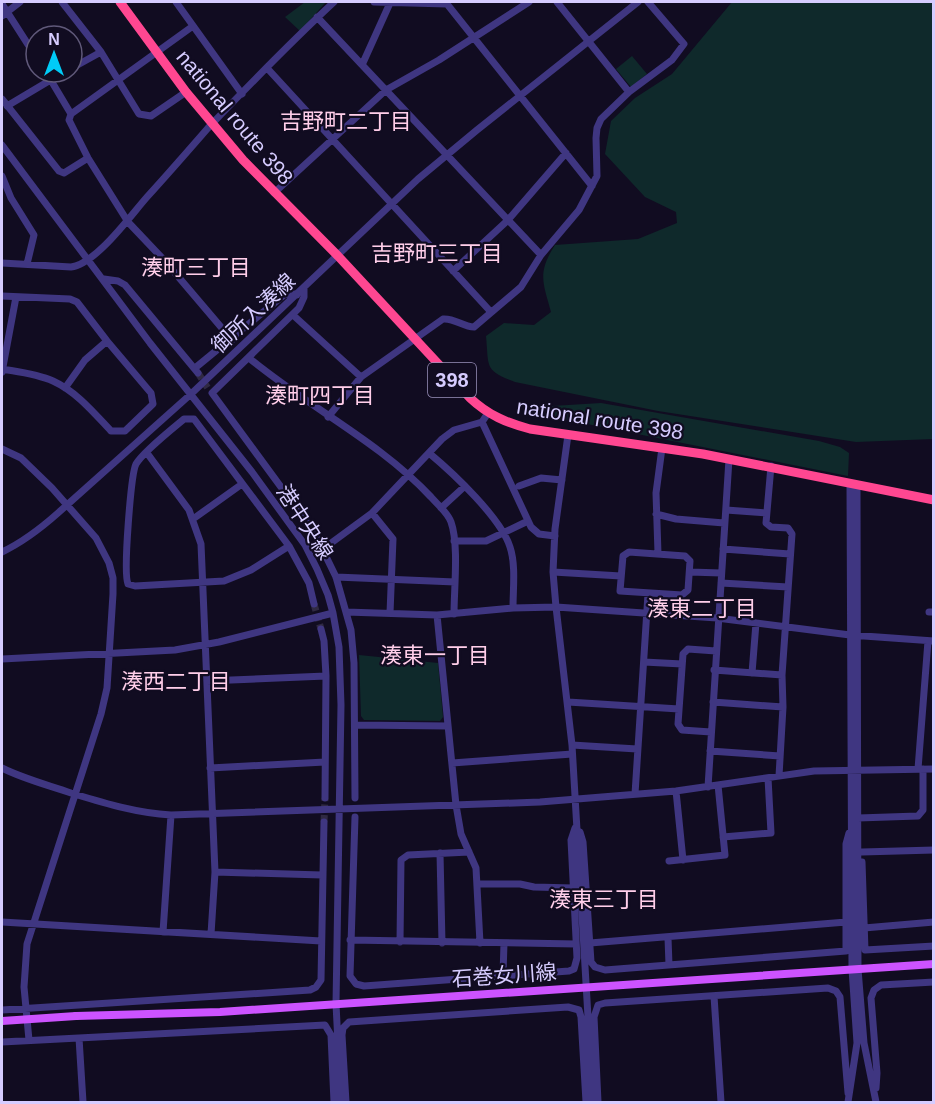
<svg xmlns="http://www.w3.org/2000/svg" width="935" height="1104" font-family="Arial,'Noto Sans JP',sans-serif">
	<style>
		.green { fill: #0f292b }
		.lines { fill: none; stroke-linecap: round; stroke-linejoin: round }
		.minor-tunnel { stroke: #2f2942; stroke-width: 7; stroke-dasharray: 7 3.5; stroke-linecap: butt }
		.minor { stroke: #3f3681; stroke-width: 7 }
		.major { stroke: #cc53ff; stroke-width: 8 }
		.highway { stroke: #ff4791; stroke-width: 9 }
		.major-bridge { stroke: #cc53ff; stroke-width: 8 }
		.labels { text-anchor: middle; dominant-baseline: central; stroke-width: 4.5; stroke-linejoin: round; paint-order: stroke }
		.shield { fill: #110c21; stroke: #9b92bc; stroke-width: 1.5 }
		.shield-label { font-size: 20px; font-weight: bold; fill: #d6ccff }
		.street-label { font-size: 21px; fill: #d6ccff; stroke: #110c21 }
		.neighbourhood-label { font-size: 22px; fill: #ffcee9; stroke: #110c21 }
	</style>
	<rect width="100%" height="100%" fill="#110c21"/>
	<path class="green" d="M 305,2 L 326,2 L 300,31 L 285,17 Z
		M 732,2 L 933,2 L 933,439 L 856,442 L 658,411 L 515,382 C 484,370 489,368 486,336 L 504,323 L 534,325 L 551,312 C 543,282 537,273 555,245 L 638,239 L 677,223 L 676,212 L 645,197 L 605,154 L 611,121 L 635,98 L 672,74 Z
		M 632,56 L 647,74 L 631,87 L 616,69 Z
		M 601,403 L 819,441 L 840,447 L 849,453 L 848,476 L 552,417 L 552,406 Z
		M 359,655 L 438,663 L 443,717 L 440,721 L 364,720 L 361,716 Z"/>
	<g class="lines">
		<path class="minor-tunnel" d="M 198,373 L 209,390
			M 314,604 L 321,629
			M 324,822 L 325,798"/>
		<path class="minor" d="M 62,2 L 101,52 L 139,114 L 151,116 L 186,92
			M 176,2 L 242,94
			M 374,2 L 447,4 L 592,186
			M 557,2 L 629,92
			M 2,4 L 36,57
			M 2,16 L 20,2
			M 317,17 L 541,255
			M 362,65 L 390,3
			M 72,68 L 101,52
			M 267,68 L 490,311
			M 46,72 L 71,114 L 69,120 L 88,158 L 128,222 L 164,260 L 232,340
			M 2,99 L 59,171 L 64,173 L 88,158
			M 7,106 L 64,72
			M 71,114 L 193,26
			M 2,145 L 150,343 L 252,472 L 305,545 L 317,569 L 328,595 L 333,613 L 339,647 L 341,705 L 336,1004 L 341,1102
			M 2,176 L 11,198 L 34,235 L 27,264
			M 274,193 L 386,90 L 439,60 L 529,2
			M 2,263 L 71,267 C 96,264 131,215 147,197 C 168,174 188,151 208,128 C 249,85 291,42 334,2
			M 453,271 L 508,220 L 566,153
			M 104,279 L 118,281 L 125,285 L 198,373
			M 304,288 L 304,297 L 299,308 L 212,393 L 314,532 L 336,577 L 351,630 L 354,663 L 355,798
			M 2,296 L 70,299 L 77,302 L 107,341 L 151,393 L 153,404 L 125,431 L 111,431 C 94,413 77,392 53,381 C 37,374 19,372 2,369
			M 293,315 L 361,377
			M 249,358 C 308,407 380,442 431,497 C 438,505 448,513 451,522 C 459,544 454,589 454,614
			M 195,368 L 284,295 L 291,293 L 297,295
			M 2,372 L 16,297
			M 65,388 L 85,360 L 107,341
			M 328,417 L 361,377 L 443,319 C 455,318 463,327 474,327 L 521,287 L 541,255 L 579,210 L 597,176 L 596,138 L 597,128 L 601,119 L 629,92 L 672,60 L 684,44 L 648,2
			M 482,422 L 531,527 L 539,534 L 555,536
			M 568,435 L 555,529 L 553,572 L 556,607 L 572,745 L 593,1102
			M 2,449 L 21,458 L 52,488 L 96,538 L 109,563 L 113,578 L 113,594 L 107,688 L 101,714 L 27,944 L 24,987 L 29,1040
			M 147,453 L 189,510 L 201,544 L 215,872 L 211,934
			M 429,453 C 453,473 501,518 510,547 C 516,565 513,589 513,608
			M 771,466 L 766,523 L 771,527 L 788,528 L 792,534 L 782,675 L 783,707 L 779,776
			M 857,485 L 858,969 L 864,1043 L 876,1102
			M 519,486 L 541,478 L 562,480
			M 441,508 L 465,486
			M 726,510 L 766,513
			M 372,513 L 393,539 L 390,613
			M 656,514 L 676,519 L 724,523
			M 193,519 L 242,484
			M 454,541 L 486,541 L 528,521
			M 289,546 L 251,570 L 224,581 L 135,586 L 128,584 C 123,573 131,474 136,464 C 143,452 172,429 184,419 L 194,419 L 289,546 L 309,583 L 314,604
			M 323,549 L 372,513 L 442,439 L 454,430 L 482,422 L 488,413
			M 723,549 L 790,554
			M 2,552 C 23,542 40,529 58,513 L 191,394 L 418,179 L 477,130 L 638,2
			M 629,552 L 685,556 L 690,561 L 688,590 L 682,595 L 620,591 L 623,556 Z
			M 658,553 L 656,493 L 662,448
			M 553,572 L 621,576
			M 690,572 L 721,573
			M 336,577 L 455,582
			M 721,583 L 788,587
			M 346,612 L 437,615 L 513,608 L 556,607 L 717,618 L 850,635 L 934,641
			M 929,612 L 934,612
			M 437,615 L 456,805 L 461,834 L 476,868 L 480,943
			M 321,629 L 324,641 L 326,676 L 325,798
			M 2,659 L 175,650 L 219,642 L 333,613
			M 644,662 L 682,664
			M 714,670 L 782,675
			M 752,673 L 756,623
			M 207,681 L 326,676
			M 568,702 L 679,709
			M 713,702 L 783,707
			M 356,725 L 448,726
			M 711,732 L 682,730 L 678,724 L 683,654 L 688,649 L 716,651
			M 572,745 L 637,749
			M 710,751 L 780,756
			M 452,763 L 572,754
			M 2,768 C 24,779 48,785 71,793 C 104,803 136,813 171,815 L 540,802 L 676,791 L 814,771 L 934,769
			M 210,768 L 325,762
			M 918,769 L 928,641
			M 708,787 L 729,459
			M 676,791 L 683,860
			M 635,794 L 648,594
			M 355,817 L 350,976 L 356,984 L 364,986 L 569,971 L 574,969 L 577,958 L 571,840 L 575,828
			M 858,818 L 918,816 L 923,810 L 923,769
			M 580,832 L 583,842 L 591,962 L 595,967 L 605,970 L 846,951 L 846,844 L 849,833
			M 723,837 L 771,833 L 768,778
			M 862,852 L 934,850
			M 440,853 L 442,943
			M 669,861 L 725,855 L 718,785
			M 862,862 L 865,950 L 934,946
			M 215,872 L 322,875
			M 478,884 L 520,884 L 534,887 L 573,888
			M 2,922 L 321,941
			M 864,928 L 934,922
			M 163,932 L 171,815
			M 668,938 L 669,965
			M 350,940 L 576,944
			M 400,942 L 401,860 L 408,855 L 469,852
			M 590,943 L 846,922
			M 503,975 L 504,943
			M 714,996 L 721,1102
			M 2,1010 L 310,990 L 316,987 L 321,980 L 324,822
			M 79,1038 L 83,1102
			M 2,1042 L 325,1025 L 331,1035 L 334,1102
			M 876,1088 L 877,1073 L 871,998 L 874,990 L 881,985 L 934,982
			M 346,1102 L 342,1035 L 343,1028 L 349,1022 L 568,1007 L 579,1010 L 581,1017 L 586,1102
			M 598,1102 L 594,1017 L 598,1005 L 605,1003 L 828,988 L 836,991 L 840,997 L 848,1093
			M 848,1102 L 857,1043 L 852,969 L 850,484"/>
		<path class="major" d="M 76,1016 L 220,1012 L 934,964"/>
		<path class="highway" d="M 120,2 L 186,92 L 243,160 L 338,256 L 470,398 C 488,415 507,423 530,429 L 703,454 L 934,500"/>
		<path class="major-bridge" d="M 2,1021 L 76,1016"/>
	</g>
	<g class="labels">
		<rect class="shield" x="428" y="363" width="48" height="34" rx="4.5"/>
		<g class="shield-label">
			<text x="452" y="380">398</text>
		</g>
		<g class="street-label">
			<text transform="translate(235 117) rotate(50)">national route 398</text>
			<text transform="translate(253 313) rotate(-43)">御所入湊線</text>
			<text transform="translate(600 419) rotate(9)">national route 398</text>
			<text transform="translate(305 522) rotate(57)">港中央線</text>
			<text transform="translate(504 975) rotate(-4)">石巻女川線</text>
		</g>
		<g class="neighbourhood-label">
			<text x="346" y="121">吉野町二丁目</text>
			<text x="437" y="253">吉野町三丁目</text>
			<text x="196" y="267">湊町三丁目</text>
			<text x="320" y="395">湊町四丁目</text>
			<text x="702" y="608">湊東二丁目</text>
			<text x="435" y="655">湊東一丁目</text>
			<text x="176" y="681">湊西二丁目</text>
			<text x="604" y="899">湊東三丁目</text>
		</g>
	</g>
	<rect width="935" height="1104" fill="none" stroke="#d6ccff" stroke-width="6"/>
	<g transform="translate(54 54)"><circle r="28" fill="#110c21" stroke="#60597a" stroke-width="1.5"/>
	<path d="M0-4.5L10 22L0 15L-10 22Z" fill="#00cbf7"/>
	<text y="-9" font-size="16" font-weight="bold" text-anchor="middle" fill="#d6ccff">N</text>
	</g>
</svg>
